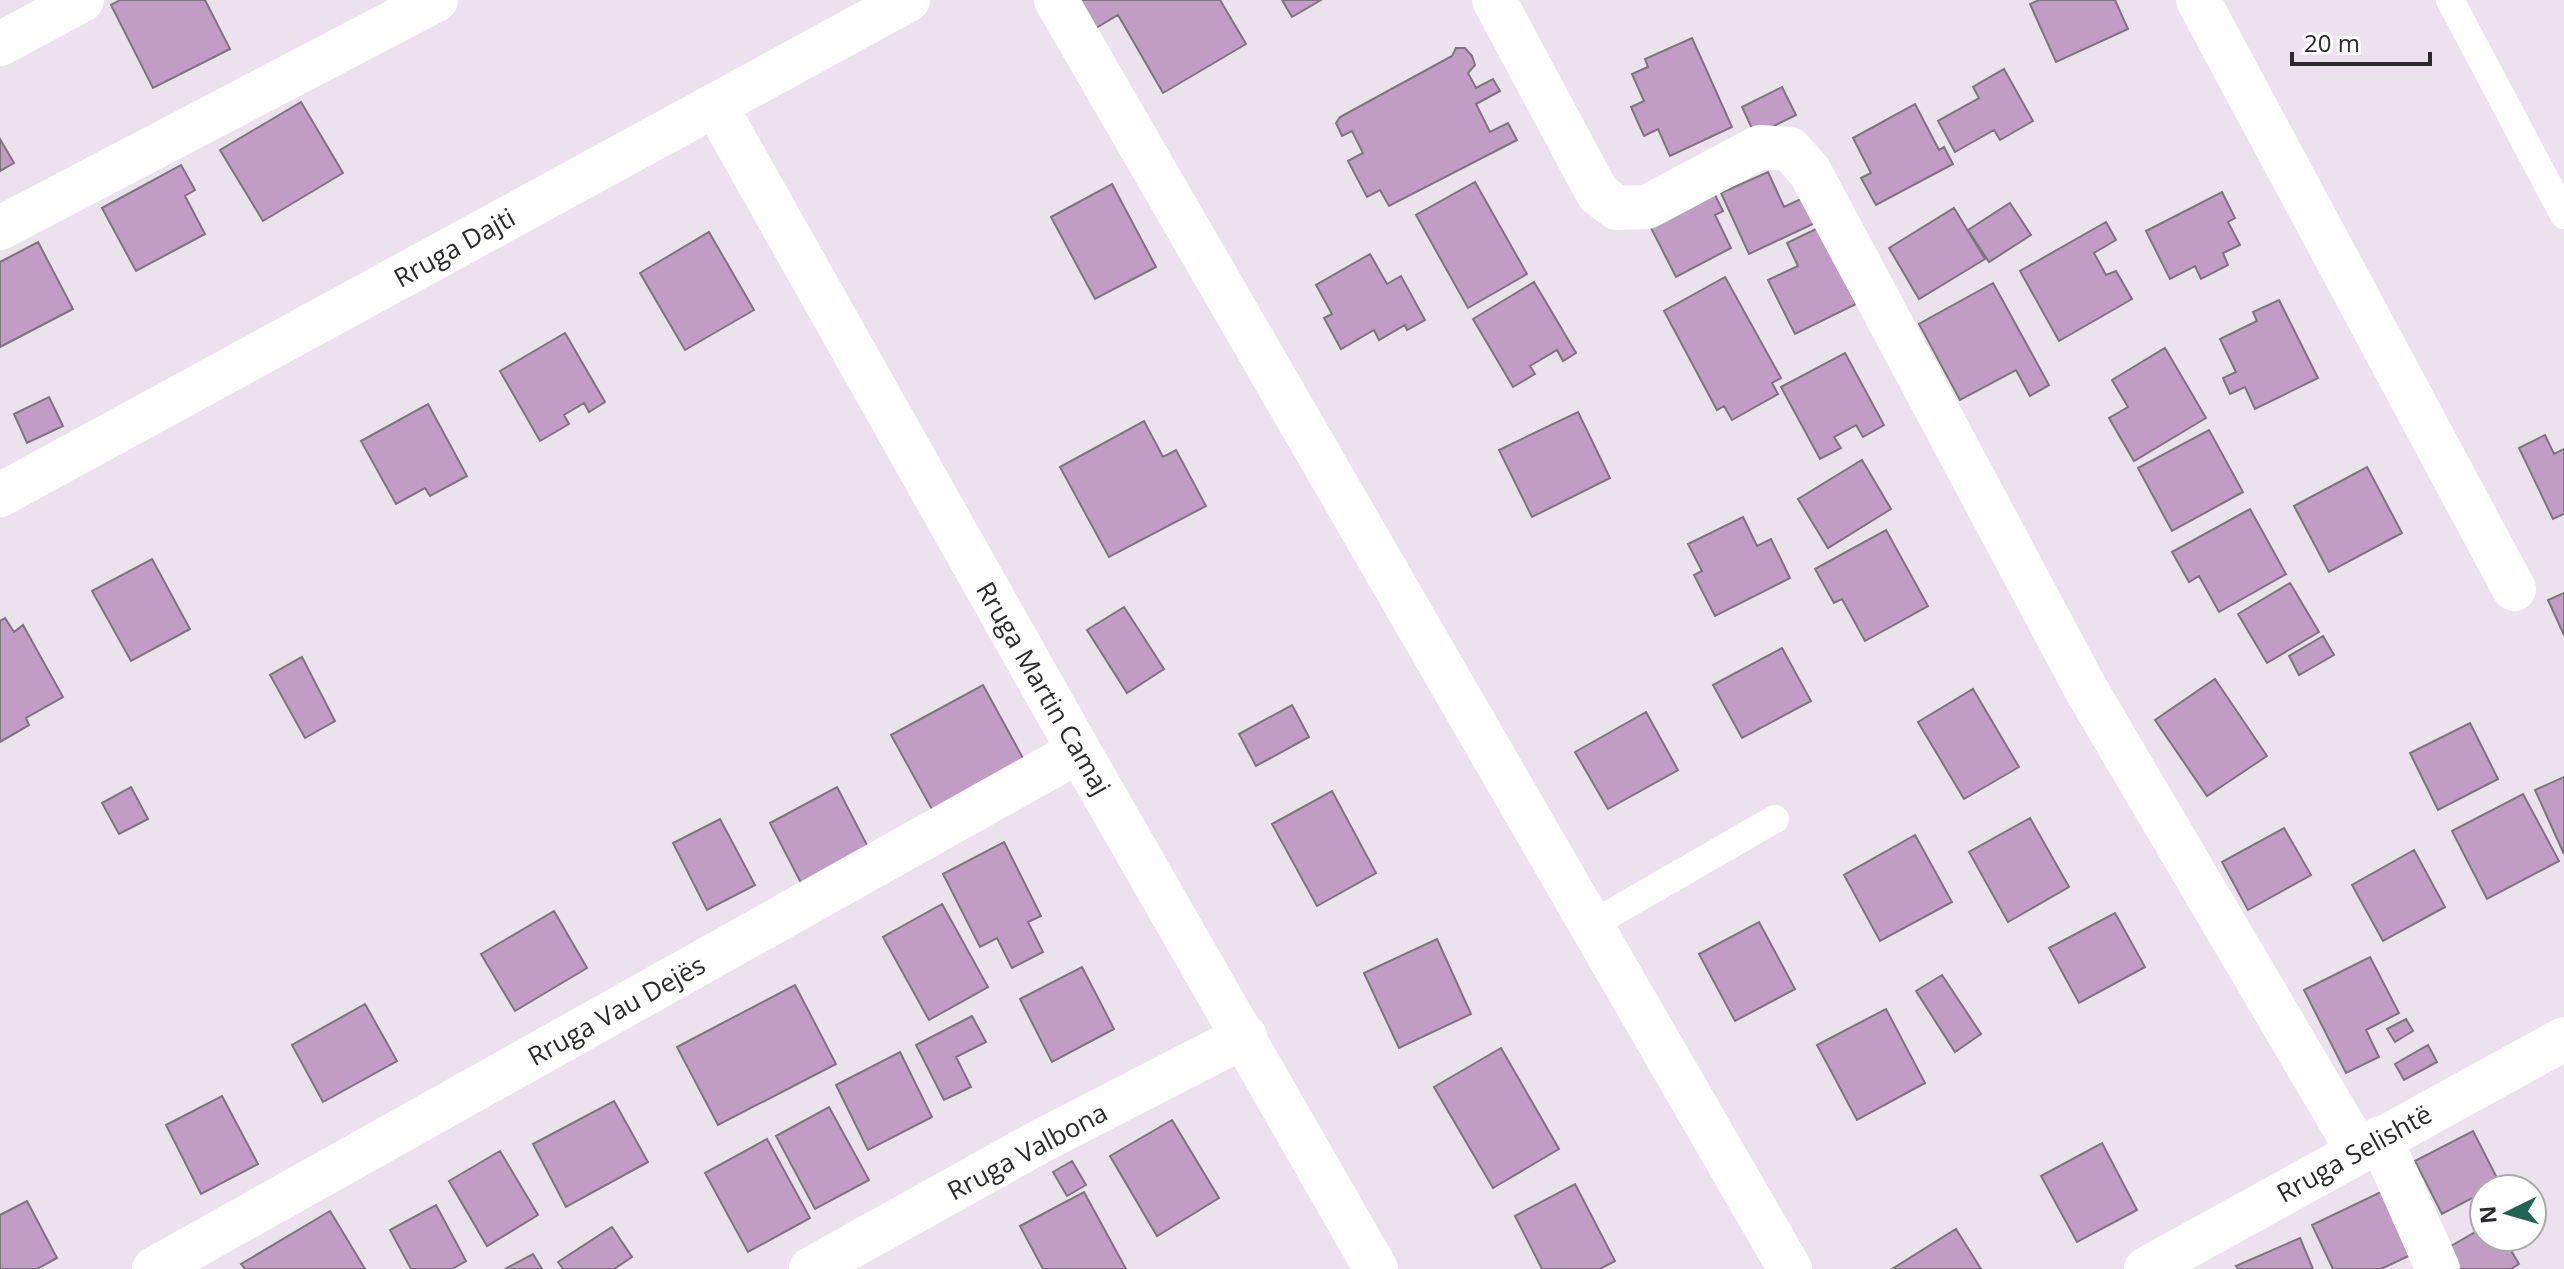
<svg xmlns="http://www.w3.org/2000/svg" width="2564" height="1269" font-family="'Open Sans',sans-serif">
	<style>
		.building { fill: #c19dc5; stroke: #7d747e; stroke-width: 2 }
		.lines { fill: none; stroke-linecap: round; stroke-linejoin: round }
		.service { stroke: #fff; stroke-width: 28 }
		.minor { stroke: #fff; stroke-width: 44 }
		.tertiary { stroke: #fff; stroke-width: 44 }
		.labels { text-anchor: middle; dominant-baseline: central; stroke-width: 6; stroke-linejoin: round; paint-order: stroke }
		.street-label { font-size: 26px; fill: #2d2a2e; stroke: #fff }
	</style>
	<rect width="100%" height="100%" fill="#ece2ed"/>
	<path class="building" d="M 120,0 L 205,0 L 230,49 L 153,88 L 111,5 Z
		M 1073,0 L 1220,0 L 1246,44 L 1163,93 L 1118,15 L 1091,31 Z
		M 1282,0 L 1321,0 L 1292,17 Z
		M 2039,0 L 2115,0 L 2128,29 L 2056,62 L 2030,4 Z
		M 1692,38 L 1732,127 L 1670,156 L 1658,129 L 1644,136 L 1631,107 L 1644,101 L 1632,74 L 1648,67 L 1645,59 Z
		M 1456,48 L 1465,48 L 1472,56 L 1475,65 L 1468,73 L 1476,88 L 1493,79 L 1500,91 L 1476,104 L 1490,132 L 1508,123 L 1517,140 L 1389,206 L 1380,190 L 1367,197 L 1348,161 L 1363,153 L 1352,131 L 1342,136 L 1336,123 L 1340,117 L 1452,56 Z
		M 2004,69 L 2033,121 L 2000,140 L 1994,130 L 1955,152 L 1938,121 L 1979,98 L 1973,87 Z
		M 1782,87 L 1796,115 L 1755,135 L 1742,107 Z
		M 301,102 L 343,173 L 263,221 L 220,150 Z
		M 1915,104 L 1939,150 L 1944,147 L 1953,164 L 1876,205 L 1861,178 L 1871,173 L 1853,138 Z
		M 0,139 L 14,163 L 0,171 Z
		M 181,165 L 195,190 L 185,196 L 205,234 L 136,271 L 102,208 Z
		M 1768,172 L 1784,207 L 1805,197 L 1817,222 L 1749,254 L 1721,193 Z
		M 1475,182 L 1527,274 L 1468,308 L 1416,215 Z
		M 1112,184 L 1156,267 L 1095,299 L 1051,217 Z
		M 2222,192 L 2235,218 L 2228,222 L 2240,245 L 2223,253 L 2228,265 L 2201,279 L 2195,266 L 2170,279 L 2146,231 Z
		M 1714,193 L 1723,211 L 1715,215 L 1731,248 L 1676,277 L 1650,226 Z
		M 2010,203 L 2031,235 L 1989,262 L 1968,230 Z
		M 1954,208 L 1985,259 L 1919,299 L 1889,248 Z
		M 2106,222 L 2116,240 L 2094,253 L 2106,275 L 2116,271 L 2132,299 L 2059,341 L 2020,271 Z
		M 1818,228 L 1856,304 L 1795,334 L 1768,280 L 1798,266 L 1787,243 Z
		M 709,232 L 754,310 L 685,350 L 640,273 Z
		M 38,242 L 73,309 L 0,347 L 0,262 Z
		M 1370,254 L 1387,284 L 1401,276 L 1425,320 L 1407,330 L 1405,325 L 1379,340 L 1374,330 L 1341,349 L 1324,318 L 1332,314 L 1316,285 Z
		M 1725,277 L 1781,378 L 1772,383 L 1778,394 L 1732,420 L 1724,406 L 1717,410 L 1664,311 Z
		M 1534,282 L 1576,353 L 1563,361 L 1557,350 L 1530,366 L 1535,374 L 1513,387 L 1473,319 Z
		M 1993,283 L 2049,385 L 2030,396 L 2016,370 L 1960,400 L 1919,324 Z
		M 2279,300 L 2318,378 L 2255,409 L 2245,387 L 2230,394 L 2223,378 L 2236,372 L 2220,339 L 2257,321 L 2253,312 Z
		M 565,333 L 605,402 L 589,412 L 584,403 L 564,415 L 569,424 L 540,441 L 500,371 Z
		M 2165,348 L 2206,418 L 2134,461 L 2109,418 L 2128,407 L 2112,380 Z
		M 1845,353 L 1884,425 L 1863,437 L 1856,425 L 1834,437 L 1841,448 L 1820,459 L 1781,387 Z
		M 49,397 L 63,426 L 27,443 L 14,414 Z
		M 428,404 L 467,476 L 430,496 L 425,488 L 396,504 L 361,441 Z
		M 1578,412 L 1610,478 L 1532,517 L 1499,450 Z
		M 1144,421 L 1163,457 L 1176,450 L 1206,506 L 1109,557 L 1060,467 Z
		M 2209,430 L 2243,492 L 2172,531 L 2138,468 Z
		M 2545,435 L 2554,454 L 2564,449 L 2564,514 L 2553,519 L 2519,448 Z
		M 1862,460 L 1891,509 L 1828,548 L 1798,499 Z
		M 2367,467 L 2402,533 L 2329,572 L 2294,506 Z
		M 2250,509 L 2286,574 L 2219,612 L 2199,576 L 2189,582 L 2172,552 Z
		M 1743,517 L 1757,546 L 1771,539 L 1790,578 L 1715,616 L 1694,575 L 1702,571 L 1688,544 Z
		M 1886,530 L 1928,606 L 1865,641 L 1842,599 L 1834,603 L 1815,569 Z
		M 152,559 L 190,629 L 131,661 L 92,591 Z
		M 2290,583 L 2319,632 L 2267,663 L 2238,614 Z
		M 2564,593 L 2564,635 L 2548,600 Z
		M 1124,607 L 1164,669 L 1127,693 L 1087,630 Z
		M 5,618 L 14,632 L 23,625 L 63,697 L 26,718 L 29,725 L 0,742 L 0,621 Z
		M 2323,636 L 2334,655 L 2299,675 L 2289,656 Z
		M 1782,648 L 1811,701 L 1742,738 L 1713,685 Z
		M 302,657 L 335,721 L 305,738 L 270,675 Z
		M 2215,679 L 2267,756 L 2207,796 L 2155,720 Z
		M 983,685 L 1025,762 L 934,813 L 891,735 Z
		M 1973,689 L 2019,767 L 1964,799 L 1918,722 Z
		M 1292,705 L 1309,737 L 1256,766 L 1239,734 Z
		M 1646,712 L 1678,770 L 1608,809 L 1575,752 Z
		M 2470,723 L 2498,779 L 2438,810 L 2410,753 Z
		M 2564,777 L 2564,854 L 2535,790 Z
		M 131,787 L 148,819 L 119,834 L 102,803 Z
		M 837,787 L 868,847 L 801,883 L 770,823 Z
		M 1332,791 L 1376,873 L 1317,906 L 1272,824 Z
		M 2523,794 L 2559,861 L 2487,899 L 2452,831 Z
		M 2030,818 L 2069,887 L 2008,922 L 1969,852 Z
		M 720,819 L 755,885 L 707,910 L 673,843 Z
		M 2284,828 L 2311,875 L 2248,910 L 2222,862 Z
		M 1915,835 L 1952,902 L 1880,941 L 1844,875 Z
		M 1004,842 L 1041,916 L 1028,922 L 1043,952 L 1012,968 L 997,938 L 980,947 L 943,874 Z
		M 2414,850 L 2445,907 L 2383,941 L 2352,885 Z
		M 942,904 L 988,987 L 929,1020 L 883,937 Z
		M 554,911 L 587,968 L 515,1011 L 481,954 Z
		M 2115,913 L 2145,967 L 2079,1003 L 2049,948 Z
		M 1759,922 L 1795,989 L 1735,1021 L 1699,954 Z
		M 1437,939 L 1471,1014 L 1399,1048 L 1364,973 Z
		M 2370,957 L 2399,1013 L 2366,1030 L 2379,1057 L 2346,1073 L 2304,990 Z
		M 1082,967 L 1114,1029 L 1052,1062 L 1020,999 Z
		M 1942,975 L 1981,1034 L 1955,1052 L 1916,991 Z
		M 795,985 L 836,1064 L 718,1125 L 677,1047 Z
		M 365,1004 L 397,1061 L 323,1102 L 292,1045 Z
		M 1886,1009 L 1925,1083 L 1857,1120 L 1817,1045 Z
		M 972,1016 L 986,1042 L 956,1057 L 971,1087 L 944,1100 L 916,1045 Z
		M 2406,1019 L 2413,1031 L 2395,1042 L 2387,1029 Z
		M 2428,1045 L 2437,1062 L 2404,1080 L 2395,1064 Z
		M 1501,1048 L 1559,1149 L 1493,1188 L 1434,1087 Z
		M 900,1052 L 932,1117 L 868,1150 L 836,1085 Z
		M 222,1096 L 258,1164 L 201,1194 L 166,1125 Z
		M 614,1101 L 648,1162 L 566,1207 L 533,1144 Z
		M 829,1107 L 869,1180 L 815,1209 L 776,1136 Z
		M 1172,1120 L 1219,1198 L 1157,1236 L 1110,1156 Z
		M 2473,1131 L 2500,1184 L 2484,1189 L 2484,1192 L 2442,1214 L 2415,1161 Z
		M 767,1139 L 810,1218 L 748,1252 L 705,1173 Z
		M 2102,1143 L 2137,1210 L 2077,1242 L 2041,1176 Z
		M 500,1151 L 538,1215 L 487,1246 L 449,1181 Z
		M 1072,1161 L 1086,1185 L 1067,1196 L 1053,1172 Z
		M 1575,1184 L 1615,1261 L 1600,1269 L 1542,1269 L 1515,1216 Z
		M 2385,1190 L 2415,1253 L 2381,1269 L 2333,1269 L 2312,1225 Z
		M 1084,1192 L 1126,1269 L 1043,1269 L 1020,1226 Z
		M 27,1201 L 57,1258 L 37,1269 L 0,1269 L 0,1215 Z
		M 436,1205 L 466,1261 L 452,1269 L 411,1269 L 390,1230 Z
		M 330,1211 L 365,1269 L 245,1269 L 241,1264 Z
		M 612,1227 L 632,1257 L 614,1269 L 563,1269 L 558,1262 Z
		M 2484,1227 L 2484,1237 L 2503,1237 L 2519,1264 L 2511,1269 L 2446,1269 L 2437,1254 Z
		M 1956,1229 L 1981,1269 L 1892,1269 Z
		M 2300,1238 L 2313,1269 L 2238,1269 L 2236,1266 Z
		M 533,1254 L 542,1269 L 505,1269 Z"/>
	<g class="lines">
		<path class="service" d="M 2450,0 L 2564,215
			M 1591,925 L 1775,819"/>
		<path class="minor" d="M 1056,0 L 1790,1269
			M 1494,0 L 1598,194 L 1617,208 L 1647,207 L 1760,147 L 1790,149 L 1810,172 L 2087,691 L 2358,1151
			M 2198,0 L 2514,589
			M 0,44 L 82,0
			M 715,105 L 1079,751 L 1376,1269
			M 0,228 L 436,0
			M 2380,1138 L 2438,1269
			M 154,1269 L 1079,751
			M 811,1269 L 1039,1142 L 1245,1036
			M 2146,1269 L 2564,1039"/>
		<path class="tertiary" d="M 0,495 L 908,0"/>
	</g>
	<g class="labels">
		<g class="street-label">
			<text transform="translate(454 247) rotate(-29)">Rruga Dajti</text>
			<text transform="translate(1044 688) rotate(60)">Rruga Martin Camaj</text>
			<text transform="translate(616 1010) rotate(-29)">Rruga Vau Dejës</text>
			<text transform="translate(1027 1151) rotate(-28)">Rruga Valbona</text>
			<text transform="translate(2354 1153) rotate(-29)">Rruga Selishtë</text>
		</g>
	</g>
	<g transform="translate(2508 1213) rotate(265)"><circle r="38" fill="#ffffff" stroke="#abaaab" stroke-width="2"/>
	<path d="M0-6L14 30L0 20L-14 30Z" fill="#236351"/>
	<text y="-12" font-size="22" font-weight="bold" text-anchor="middle" fill="#2d2a2e">N</text>
	</g>
	<path d="M2292 52v12h138v-12" fill="none" stroke="#2d2a2e" stroke-width="4"/>
	<text x="2304" y="52" font-size="24" fill="#2d2a2e" stroke="#ffffff" stroke-width="6" paint-order="stroke">20 m</text>
</svg>
